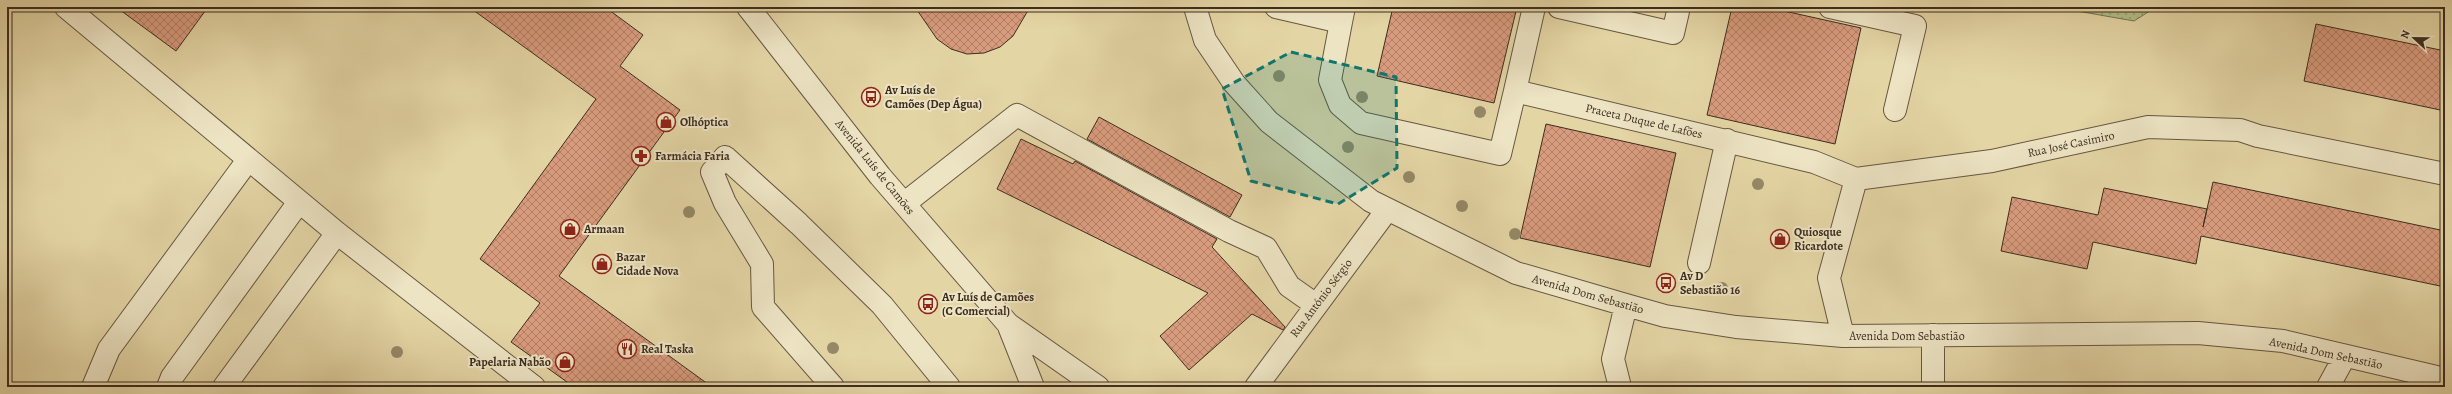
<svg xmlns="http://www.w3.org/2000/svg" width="2452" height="394" font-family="Alegreya,serif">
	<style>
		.grass { fill: url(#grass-dots); stroke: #787654 }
		.building { fill: url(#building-cross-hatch); stroke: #3d2d20 }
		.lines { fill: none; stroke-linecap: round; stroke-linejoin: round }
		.minor-casing { stroke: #675741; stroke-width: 24 }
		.minor { stroke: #ede4c4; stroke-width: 22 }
		.tree { fill: #958967 }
		.marked { fill: #0f766e; fill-opacity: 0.2; stroke: #0f766e; stroke-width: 3; stroke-dasharray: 8 5; stroke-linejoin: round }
		.labels { text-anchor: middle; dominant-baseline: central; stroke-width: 4; stroke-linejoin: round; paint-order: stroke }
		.poi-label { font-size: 12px; font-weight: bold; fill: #3d2d20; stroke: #ede4c4; text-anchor: start }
		.street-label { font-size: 12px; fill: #3d2d20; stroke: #ede4c4 }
	</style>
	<defs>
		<pattern id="grass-dots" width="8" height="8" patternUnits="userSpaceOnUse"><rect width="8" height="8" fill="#b2be88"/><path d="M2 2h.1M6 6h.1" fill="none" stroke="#929b6f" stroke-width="1.8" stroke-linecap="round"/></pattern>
		<pattern id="building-cross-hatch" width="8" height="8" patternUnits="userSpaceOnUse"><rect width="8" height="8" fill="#d99b7d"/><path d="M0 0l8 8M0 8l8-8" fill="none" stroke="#b17f66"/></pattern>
	</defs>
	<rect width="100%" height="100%" fill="#e4d5a5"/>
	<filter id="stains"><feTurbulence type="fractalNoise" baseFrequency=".005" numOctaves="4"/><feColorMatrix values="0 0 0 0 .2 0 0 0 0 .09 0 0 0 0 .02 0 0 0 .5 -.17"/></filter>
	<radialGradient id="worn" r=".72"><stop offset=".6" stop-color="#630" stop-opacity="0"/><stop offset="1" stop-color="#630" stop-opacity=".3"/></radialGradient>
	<path class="grass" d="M 2030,7 L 2156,7 L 2134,21 L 2077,11 Z"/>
	<path class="building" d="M 116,7 L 208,7 L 176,51 Z
		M 469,7 L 605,7 L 643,35 L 620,66 L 680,110 L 559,276 L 712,387 L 574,387 L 511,342 L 540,303 L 480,259 L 596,99 Z
		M 915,7 L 1030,7 L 1013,36 L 1000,47 L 984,53 L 967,54 L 951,49 L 937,39 Z
		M 1393,7 L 1517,7 L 1494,103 L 1377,76 Z
		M 1732,7 L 1766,7 L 1861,28 L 1835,144 L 1707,115 Z
		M 2316,24 L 2445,51 L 2445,111 L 2304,81 Z
		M 1099,117 L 1242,195 L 1230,217 L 1087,139 Z
		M 1546,124 L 1676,153 L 1650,267 L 1520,238 Z
		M 1021,139 L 1073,164 L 1075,161 L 1217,239 L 1212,247 L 1285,327 L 1283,330 L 1252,314 L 1189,370 L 1160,336 L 1208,293 L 997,189 Z
		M 2213,182 L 2445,231 L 2445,287 L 2201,236 L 2196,264 L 2093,242 L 2087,269 L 2001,251 L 2012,197 L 2098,215 L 2104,188 L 2207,209 L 2203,227 Z"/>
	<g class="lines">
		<g class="minor-casing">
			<path id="minor" d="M 66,7 L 337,233 L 534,387
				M 748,7 L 880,176 L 1008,324 L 1098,387
				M 1195,7 L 1205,40 L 1234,83 L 1269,122 L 1371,201 L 1516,273 L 1626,305 L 1665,316 L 1736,327 L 1843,336 L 2198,333 L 2283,341 L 2445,379
				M 1276,7 L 1341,22 L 1344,7
				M 1534,7 L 1515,91 L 1814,162 L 1856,179
				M 1559,7 L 1673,33 L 1679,7
				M 1830,7 L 1915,26 L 1895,110
				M 1341,22 L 1330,80 L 1340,105 L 1361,123 L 1500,154 L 1515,91
				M 905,203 L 1017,115 L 1229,231 L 1266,248 L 1289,286 L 1316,305
				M 1699,263 L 1727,140
				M 1008,324 L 1033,387
				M 1843,336 L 1829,278 L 1856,179 L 1992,161 L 2148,127 L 2240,130 L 2258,136 L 2445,174
				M 93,387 L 109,349 L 248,160
				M 168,387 L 172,377 L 299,202
				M 224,387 L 337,233
				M 833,387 L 763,307 L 762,264 L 725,203 L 712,172 L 725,157 L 799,224 L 882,305 L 949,387
				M 1256,387 L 1387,210
				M 1620,387 L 1613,359 L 1626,305
				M 1933,387 L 1933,335
				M 2328,387 L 2345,356"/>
		</g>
		<use href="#minor" class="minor"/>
	</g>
	<g class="tree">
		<circle cx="1279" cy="76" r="6"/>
		<circle cx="1362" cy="97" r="6"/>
		<circle cx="1480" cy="112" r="6"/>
		<circle cx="1348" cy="147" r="6"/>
		<circle cx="1409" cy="177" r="6"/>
		<circle cx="1758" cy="184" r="6"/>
		<circle cx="1462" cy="206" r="6"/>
		<circle cx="689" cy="212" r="6"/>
		<circle cx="1515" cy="234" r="6"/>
		<circle cx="1722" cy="288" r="6"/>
		<circle cx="833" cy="348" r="6"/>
		<circle cx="397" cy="352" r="6"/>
	</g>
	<path class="marked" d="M 1291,52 L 1396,77 L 1397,168 L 1338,204 L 1251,181 L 1222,89 Z"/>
	<defs>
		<g id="bus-ring" transform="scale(1)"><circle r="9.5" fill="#ede4c4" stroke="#8f2418" stroke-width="1.5"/><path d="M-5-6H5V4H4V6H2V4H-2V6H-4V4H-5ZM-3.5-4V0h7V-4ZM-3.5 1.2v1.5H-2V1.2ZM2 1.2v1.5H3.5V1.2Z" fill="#8f2418"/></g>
		<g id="shop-ring" transform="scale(1)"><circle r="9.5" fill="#ede4c4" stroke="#8f2418" stroke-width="1.5"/><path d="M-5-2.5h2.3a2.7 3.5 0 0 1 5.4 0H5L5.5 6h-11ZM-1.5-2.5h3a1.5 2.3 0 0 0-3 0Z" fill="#8f2418"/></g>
		<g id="pharmacy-ring" transform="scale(1)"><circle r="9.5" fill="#ede4c4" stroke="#8f2418" stroke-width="1.5"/><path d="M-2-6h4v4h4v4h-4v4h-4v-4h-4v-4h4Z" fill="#8f2418"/></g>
		<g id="restaurant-ring" transform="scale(1)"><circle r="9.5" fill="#ede4c4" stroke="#8f2418" stroke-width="1.5"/><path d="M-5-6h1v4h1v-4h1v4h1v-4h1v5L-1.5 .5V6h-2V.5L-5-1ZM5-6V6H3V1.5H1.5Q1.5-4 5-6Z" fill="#8f2418"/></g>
	</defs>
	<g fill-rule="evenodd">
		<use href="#bus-ring" x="871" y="97"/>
		<use href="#shop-ring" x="666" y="122"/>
		<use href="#pharmacy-ring" x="641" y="156"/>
		<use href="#shop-ring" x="570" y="229"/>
		<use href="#shop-ring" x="1780" y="239"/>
		<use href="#shop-ring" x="602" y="264"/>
		<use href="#bus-ring" x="1666" y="283"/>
		<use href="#bus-ring" x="928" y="304"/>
		<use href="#restaurant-ring" x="627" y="349"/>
		<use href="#shop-ring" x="565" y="362"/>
	</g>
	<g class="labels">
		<g class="poi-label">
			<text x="885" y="90">Av Luís de<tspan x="885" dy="14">Camões (Dep Água)</tspan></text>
			<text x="680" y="122">Olhóptica</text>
			<text x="655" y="156">Farmácia Faria</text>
			<text x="584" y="229">Armaan</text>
			<text x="1794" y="232">Quiosque<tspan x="1794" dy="14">Ricardote</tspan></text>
			<text x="616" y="257">Bazar<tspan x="616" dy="14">Cidade Nova</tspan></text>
			<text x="1680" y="276">Av D<tspan x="1680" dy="14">Sebastião 16</tspan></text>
			<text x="942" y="297">Av Luís de Camões<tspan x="942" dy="14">(C Comercial)</tspan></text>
			<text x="641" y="349">Real Taska</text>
			<text x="551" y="362" text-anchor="end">Papelaria Nabão</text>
		</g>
		<g class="street-label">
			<text transform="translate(1644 121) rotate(13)">Praceta Duque de Lafões</text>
			<text transform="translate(2071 144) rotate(-12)">Rua José Casimiro</text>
			<text transform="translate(875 167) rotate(51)">Avenida Luís de Camões</text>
			<text transform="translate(1588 294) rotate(16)">Avenida Dom Sebastião</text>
			<text transform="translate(1321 298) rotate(-53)">Rua António Sérgio</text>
			<text x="1907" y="336">Avenida Dom Sebastião</text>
			<text transform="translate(2326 353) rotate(12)">Avenida Dom Sebastião</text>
		</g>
	</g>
	<rect width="2452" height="394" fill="none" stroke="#e4d5a5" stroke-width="24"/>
	<rect x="8" y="8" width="2436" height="378" fill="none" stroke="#3d2d20" stroke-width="2"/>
	<rect x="12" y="12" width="2428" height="370" fill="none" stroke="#3d2d20"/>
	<g transform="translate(2414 38) rotate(292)" stroke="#ede4c4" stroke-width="3" paint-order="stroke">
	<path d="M0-3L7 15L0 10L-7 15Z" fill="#3d2d20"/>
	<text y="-6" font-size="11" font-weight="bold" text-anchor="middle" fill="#3d2d20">N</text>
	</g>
	<rect width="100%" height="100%" filter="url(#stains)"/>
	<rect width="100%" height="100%" fill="url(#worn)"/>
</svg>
